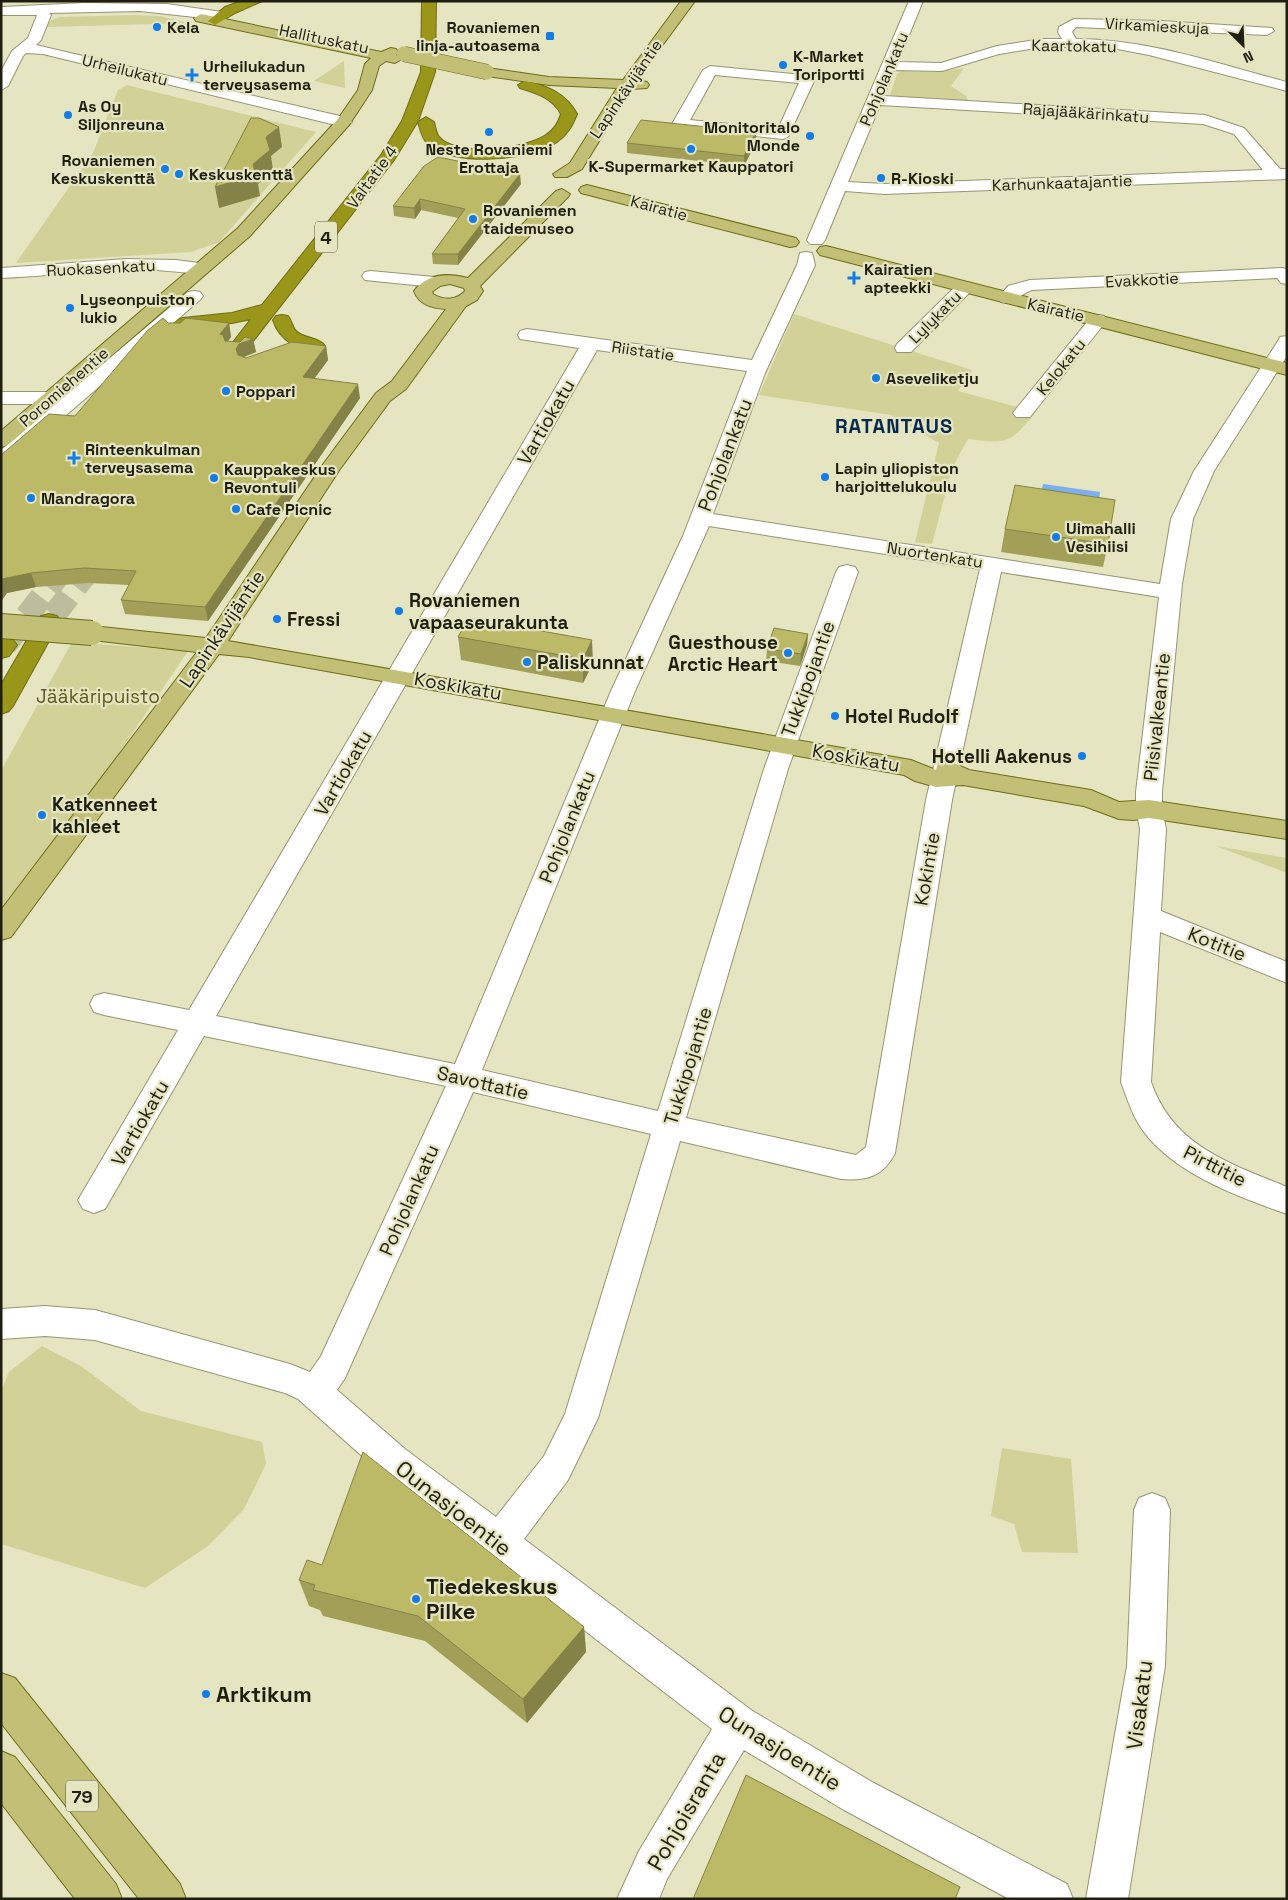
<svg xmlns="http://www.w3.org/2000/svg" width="1288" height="1900" font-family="'Space Grotesk',sans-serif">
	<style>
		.green { fill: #d1d198 }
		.water { fill: #7cafee }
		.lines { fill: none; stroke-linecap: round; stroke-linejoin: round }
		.highway-tunnel { stroke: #bdbd9e; stroke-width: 24; stroke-dasharray: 24 12; stroke-linecap: butt }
		.minor-casing { stroke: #959573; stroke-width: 2 }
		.major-casing { stroke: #6e6c17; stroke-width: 2 }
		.highway-casing { stroke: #6e6c17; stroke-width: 2 }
		.minor { fill: #fff; fill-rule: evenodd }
		.major { fill: #c2c076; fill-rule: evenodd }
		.highway { fill: #99961a; fill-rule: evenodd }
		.major-bridge-far1-casing { stroke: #6e6c17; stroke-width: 16; stroke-linecap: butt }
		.major-bridge-casing { stroke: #6e6c17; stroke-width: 26; stroke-linecap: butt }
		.major-bridge-far1 { stroke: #c2c076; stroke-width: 15 }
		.major-bridge { stroke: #c2c076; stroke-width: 24 }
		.wall { fill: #a2a058 }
		.shaded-wall { fill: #848247 }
		.building { fill: #bcba66; stroke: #848247 }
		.poi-dot { fill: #147de5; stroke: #e5e5c1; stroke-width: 2 }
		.labels { text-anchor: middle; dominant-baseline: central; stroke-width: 4.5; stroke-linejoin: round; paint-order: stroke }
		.far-street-label { font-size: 16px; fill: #1f1f11; stroke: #e5e5c1 }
		.far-poi-label { font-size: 16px; font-weight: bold; fill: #1f1f11; stroke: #e5e5c1; text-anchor: start }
		.shield { fill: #e5e5c1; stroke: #5a5a46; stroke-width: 1 }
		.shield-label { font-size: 18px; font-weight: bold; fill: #1f1f11 }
		.street-label { font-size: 19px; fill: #1f1f11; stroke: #e5e5c1 }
		.poi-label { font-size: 19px; font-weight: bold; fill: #1f1f11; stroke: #e5e5c1; text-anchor: start }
		.park-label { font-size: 19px; fill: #5d5b1d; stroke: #e5e5c1 }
		.far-district-label { font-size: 20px; font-weight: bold; letter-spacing: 1px; fill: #06294f; stroke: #e5e5c1 }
		.near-street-label { font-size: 22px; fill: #1f1f11; stroke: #e5e5c1 }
		.near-poi-label { font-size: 22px; font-weight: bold; fill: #1f1f11; stroke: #e5e5c1; text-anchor: start }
	</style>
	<rect width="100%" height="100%" fill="#e5e5c1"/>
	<path class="green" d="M 133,15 L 160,16 L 188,23 L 46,27 L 50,21 L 60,17 Z
		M 344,61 L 345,88 L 314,81 Z
		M 964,68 L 951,86 L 966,96 L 969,103 L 889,98 L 897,74 L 901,71 L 932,72 Z
		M 127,85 L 316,132 L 219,242 L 191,252 L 16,263 L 93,153 L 118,90 Z
		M 794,314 L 972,370 L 958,391 L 1036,412 C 1009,444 1009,444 968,439 L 952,468 L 932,544 L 915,542 L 939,443 L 891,415 L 759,395 Z
		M 72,642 L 188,651 L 1,927 L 1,771 Z
		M 1216,846 L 1287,858 L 1287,873 Z
		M 42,1346 L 81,1366 L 141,1411 L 262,1442 L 266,1464 L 244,1509 L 208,1546 L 145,1588 L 1,1544 L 1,1391 L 9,1372 Z
		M 1002,1448 L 1071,1459 L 1078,1553 L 1022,1552 L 1014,1524 L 991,1516 Z"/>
	<path class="water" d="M 1043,484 L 1100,492 L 1098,506 L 1040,498 Z"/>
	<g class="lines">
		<path class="highway-tunnel" d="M 32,644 L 100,555
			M 5,645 L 72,557"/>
		<g class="minor-casing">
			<path id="minor" d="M 909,1 L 923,1 L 898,62 L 941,63 L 997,46 L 1042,39 L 1062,39 L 1058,32 L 1059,27 L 1074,19 L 1161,21 L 1272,28 L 1274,31 L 1267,35 L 1076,27 L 1072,32 L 1076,39 C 1148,39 1218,64 1287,82 L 1287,91 L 1149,55 L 1107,47 L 1042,47 L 999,54 L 942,71 L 894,70 L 884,96 L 1205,115 L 1244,128 L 1280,169 L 1287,169 L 1287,179 L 884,194 L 845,191 L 825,240 L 822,244 L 810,244 L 807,240 ZM 880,105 L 1203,124 L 1234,134 L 1263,170 L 884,184 L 848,182 Z
				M 84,3 L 167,4 L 222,12 L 229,16 L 222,20 L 140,11 L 49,13 L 51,15 L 41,40 L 36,45 L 344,117 L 352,122 L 344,127 L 43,54 L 26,53 L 23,56 L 8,86 L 1,90 L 1,71 L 12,51 L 28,38 L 37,15 L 1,15 L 1,7 Z
				M 710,66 L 813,76 L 815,79 L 788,137 L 783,139 L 675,127 L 672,124 L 703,70 ZM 715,75 L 799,83 L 778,129 L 690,120 Z
				M 806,252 L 812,253 L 815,265 L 765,373 L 713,514 L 1160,584 L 1171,519 L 1194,471 L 1278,341 L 1280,337 L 1287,336 L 1287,356 L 1214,471 L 1193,519 L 1182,584 L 1162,792 L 1162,809 L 1166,829 L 1161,911 L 1287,962 L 1287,983 L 1160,932 L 1151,1082 C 1173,1146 1229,1163 1287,1187 L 1287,1214 C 1239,1197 1181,1176 1148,1137 C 1134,1121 1128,1101 1121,1082 L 1140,829 L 1136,809 L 1136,792 L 1159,597 L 1001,572 L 952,800 L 895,1153 C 883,1177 866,1181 841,1179 L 680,1141 L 598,1418 L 568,1480 L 524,1539 L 751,1710 L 872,1782 L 1067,1884 L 1073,1899 L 1009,1899 L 844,1810 L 744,1750 L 667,1879 L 659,1899 L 617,1899 L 639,1851 L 712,1729 L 381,1473 L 298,1399 L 285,1393 L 95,1340 L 45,1336 L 1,1339 L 1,1309 L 45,1306 L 95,1310 L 290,1364 L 310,1372 L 321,1356 L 446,1086 L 204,1036 L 105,1209 L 94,1213 L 83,1209 L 78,1200 L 178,1030 L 104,1015 L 94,1012 L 90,1004 L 94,996 L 104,993 L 189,1010 L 579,348 L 520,339 L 518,335 L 520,331 L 527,329 L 752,360 L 797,265 L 800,253 ZM 597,350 L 747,371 L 683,536 L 611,691 L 455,1064 L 216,1016 ZM 709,526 L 980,569 L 926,800 L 866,1147 L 856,1155 L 686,1118 L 788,769 L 858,572 L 855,567 L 847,565 L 839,567 L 836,572 L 764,769 L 658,1111 L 482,1070 L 635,691 ZM 473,1092 L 651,1134 L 565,1414 L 544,1456 L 496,1517 L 405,1449 L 337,1390 L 345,1378 Z
				M 126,259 L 176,260 L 206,264 L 209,268 L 206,272 C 192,275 158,269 141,269 C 94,270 48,276 1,278 L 1,268 Z
				M 1282,268 L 1287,269 L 1287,284 L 1281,283 L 1277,278 L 1032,290 C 1020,294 1014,305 1001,302 L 998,298 L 1008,286 L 1030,280 Z
				M 371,271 L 434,277 L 440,278 L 443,282 L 440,286 L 434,287 L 365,280 L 362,276 L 365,272 Z
				M 965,282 L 971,283 L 974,287 L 971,291 L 911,352 L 897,352 L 895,348 L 897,344 L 959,283 Z
				M 194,291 L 200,292 L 203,296 L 200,300 L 8,465 L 1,467 L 1,450 L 188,292 Z
				M 1098,315 L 1104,316 L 1107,320 L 1104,324 L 1030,417 L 1016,417 L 1013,413 L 1016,409 L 1092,316 Z
				M 1,392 L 50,392 L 57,394 L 60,398 L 57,402 L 50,404 L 1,404 Z
				M 1152,1493 L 1165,1498 L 1170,1510 L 1165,1666 L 1128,1899 L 1086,1899 L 1127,1666 L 1134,1510 L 1139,1498 Z"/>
		</g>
		<g class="major-casing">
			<path id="major" d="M 681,1 L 695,1 L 637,80 L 647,82 L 649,85 L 647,88 L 631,89 L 582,169 L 567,177 L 555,177 L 553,174 L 570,163 L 617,88 L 549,85 L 487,76 L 480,72 L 482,69 L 487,68 L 549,77 L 623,80 Z
				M 201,14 L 381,52 L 391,48 L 396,49 L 398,52 L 396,55 L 402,59 L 395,63 L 386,61 L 379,66 L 372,90 L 349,125 L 250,236 L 8,445 L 1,447 L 1,431 L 238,228 L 338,119 L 358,90 L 365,64 L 371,58 L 196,21 L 194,18 Z
				M 587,185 L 796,238 L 799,242 L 796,246 L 790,247 L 581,193 L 579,190 L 581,187 Z
				M 562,189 L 570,194 L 568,197 L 480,286 L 483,291 L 477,300 L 466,306 L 406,389 L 390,401 L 340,469 L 228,641 L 911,760 L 936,770 L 938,762 L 947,760 L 969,770 L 1091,790 L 1119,802 L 1149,800 L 1287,821 L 1287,839 L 1149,818 L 1133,820 L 1119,819 L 1084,806 L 963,785 L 936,787 L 915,781 L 904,775 L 249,657 L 219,654 L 11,937 L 1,940 L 1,910 L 197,652 L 92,640 L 84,638 L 81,633 L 84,628 L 92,626 L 206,638 L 324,463 L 376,393 L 392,381 L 446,309 C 432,308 419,305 414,291 C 427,273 449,273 468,278 L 556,191 ZM 450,284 L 464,288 L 465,291 C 457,300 444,301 433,294 L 432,292 L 440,286 Z
				M 826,246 L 1287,363 L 1287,375 L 820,255 L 817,251 L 820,247 Z
				M 1,1673 L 15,1678 L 180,1884 L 186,1899 L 139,1899 L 1,1723 Z
				M 1,1751 L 15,1757 L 116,1884 L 122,1899 L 75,1899 L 1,1803 Z"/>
		</g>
		<g class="highway-casing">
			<path id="highway" d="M 242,1 L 262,1 L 235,13 L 215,25 L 208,21 L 225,7 Z
				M 422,1 L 436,1 L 435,72 L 418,121 L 394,160 L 243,354 L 229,354 L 227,350 L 251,319 L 232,323 L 191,327 L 183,335 L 171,335 L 168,331 C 172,325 175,320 183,318 L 232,313 L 262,305 L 381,155 L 402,121 L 421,72 Z
				M 525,81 C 547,86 566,93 577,114 C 572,126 568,134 557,142 C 530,160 453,168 427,143 C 422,138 420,129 418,122 L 426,117 L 434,122 C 435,126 436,133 439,137 C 457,158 525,149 546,135 C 555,129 558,123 561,114 C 553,98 536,93 520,88 L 518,85 Z
				M 282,315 L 288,316 C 292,321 292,327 296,331 C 304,339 319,337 325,346 L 323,350 C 302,355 279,340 273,320 L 276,316 Z
				M 49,614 L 57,616 L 60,621 L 13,706 L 9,711 L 1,714 L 1,685 L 38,621 L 41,616 Z
				M 5,638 L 13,640 L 17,645 L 9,656 L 1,658 L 1,639 Z"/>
		</g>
		<use href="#minor" class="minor"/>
		<use href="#major" class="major"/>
		<use href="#highway" class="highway"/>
		<g class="major-bridge-far1-casing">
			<path id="major-bridge-far1" d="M 404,54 L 487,72"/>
		</g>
		<g class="major-bridge-casing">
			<path id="major-bridge" d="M 1,626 L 92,633"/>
		</g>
		<use href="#major-bridge-far1" class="major-bridge-far1"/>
		<use href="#major-bridge" class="major-bridge"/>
	</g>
	<path class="wall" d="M 756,142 L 744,166 L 627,153 L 627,143 Z
		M 424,166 L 521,184 L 458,265 L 433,264 L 432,254 L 458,218 L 421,210 L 415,219 L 394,216 L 393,206 Z
		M 168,323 L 229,323 L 231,337 L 228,341 L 240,342 L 253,339 L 256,352 L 244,357 L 246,358 L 326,346 L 328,360 L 314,379 L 360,398 L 208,621 L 125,614 L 121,600 L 129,585 L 89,583 L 36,587 L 7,593 L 2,600 L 1,600 L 1,455 L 75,416 Z
		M 1005,529 L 1108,544 L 1103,567 L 1001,552 Z
		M 469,618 L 593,663 L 583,683 L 461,660 L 458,637 Z
		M 808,634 L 807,645 L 800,666 L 766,661 L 767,649 Z
		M 322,1565 L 584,1627 L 586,1652 L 527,1723 L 425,1641 L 323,1616 L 320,1610 L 309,1606 L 299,1580 Z"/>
	<path class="shaded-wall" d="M 279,127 L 282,147 L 271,156 L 273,170 L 258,184 L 260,196 L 219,208 L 215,187 L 253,164 L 266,137 Z
		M 756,132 L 756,142 L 744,166 L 744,156 Z
		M 520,174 L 521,184 L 458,265 L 458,254 Z
		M 420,199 L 421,210 L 415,219 L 414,208 Z
		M 229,323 L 231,337 L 223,348 L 220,334 Z
		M 253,339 L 256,352 L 241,358 L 238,363 L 236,349 L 239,344 Z
		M 326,346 L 328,360 L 305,391 L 303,377 Z
		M 358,384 L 360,398 L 208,621 L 205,607 Z
		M 31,573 L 36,587 L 7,593 L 2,600 L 1,598 L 1,580 L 2,579 Z
		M 808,634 L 807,645 L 800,666 L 801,654 Z
		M 592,640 L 593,663 L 583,683 L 583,659 Z
		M 584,1627 L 586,1652 L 527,1723 L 523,1699 Z"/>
	<path class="building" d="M 251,118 L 259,118 L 279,127 L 266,137 L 270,150 L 253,164 L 256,175 L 215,187 Z
		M 641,120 L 756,132 L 744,156 L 627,143 Z
		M 438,157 L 520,174 L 458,254 L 432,254 L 465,209 L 420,199 L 414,208 L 393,206 L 424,166 Z
		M 163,318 L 168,323 L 180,323 L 186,318 L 229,323 L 220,334 L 223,335 L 225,341 L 240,342 L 245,337 L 253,339 L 239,344 L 236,349 L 238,355 L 246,358 L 292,342 L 326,346 L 303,377 L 358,384 L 205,607 L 121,600 L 136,571 L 84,568 L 31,573 L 2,579 L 1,580 L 1,455 L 49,414 L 75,416 L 147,331 Z
		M 1015,485 L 1115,500 L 1108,544 L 1005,529 Z
		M 469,618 L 592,640 L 583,659 L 458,637 Z
		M 774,628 L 808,634 L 801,654 L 767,649 Z
		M 363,1452 L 584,1627 L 523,1699 L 418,1616 L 313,1590 L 315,1585 L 299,1580 L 307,1560 L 322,1565 Z
		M 746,1775 L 960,1887 L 955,1899 L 693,1899 Z"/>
	<g class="poi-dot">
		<circle cx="157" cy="27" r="5"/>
		<rect x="545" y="31" width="10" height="10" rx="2.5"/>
		<circle cx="783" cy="65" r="5"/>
		<path d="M189.5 67.5h5v5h5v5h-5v5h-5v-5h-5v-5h5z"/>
		<circle cx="68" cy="115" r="5"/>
		<circle cx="489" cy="132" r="5"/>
		<circle cx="810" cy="136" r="5"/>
		<circle cx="691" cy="149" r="5"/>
		<circle cx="165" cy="169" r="5"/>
		<circle cx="179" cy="174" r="5"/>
		<circle cx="881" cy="178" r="5"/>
		<circle cx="473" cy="219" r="5"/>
		<path d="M851.5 270.5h5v5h5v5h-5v5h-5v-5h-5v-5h5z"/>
		<circle cx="70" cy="308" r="5"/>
		<circle cx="876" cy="378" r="5"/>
		<circle cx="226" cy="391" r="5"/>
		<path d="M71.5 450.5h5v5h5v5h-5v5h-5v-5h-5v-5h5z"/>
		<circle cx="825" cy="477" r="5"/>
		<circle cx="214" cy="478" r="5"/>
		<circle cx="31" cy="498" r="5"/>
		<circle cx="236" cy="509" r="5"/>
		<circle cx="1056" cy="537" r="5"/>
		<circle cx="399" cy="611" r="5"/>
		<circle cx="277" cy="619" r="5"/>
		<circle cx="788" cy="653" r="5"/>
		<circle cx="527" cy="662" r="5"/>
		<circle cx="835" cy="716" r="5"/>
		<circle cx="1082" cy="756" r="5"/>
		<circle cx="42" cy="815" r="5"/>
		<circle cx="416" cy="1599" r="5"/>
		<circle cx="206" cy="1694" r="5"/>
	</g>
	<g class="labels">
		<g class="far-street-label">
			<text transform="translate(1157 26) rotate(3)">Virkamieskuja</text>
			<text transform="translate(324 39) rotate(12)">Hallituskatu</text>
			<text transform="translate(1074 46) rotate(1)">Kaartokatu</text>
			<text transform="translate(125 70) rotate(14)">Urheilukatu</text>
			<text transform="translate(884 79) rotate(-67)">Pohjolankatu</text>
			<text transform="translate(626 89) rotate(-56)">Lapinkävijäntie</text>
			<text transform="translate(1086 113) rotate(4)">Rajajääkärinkatu</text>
			<text transform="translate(372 177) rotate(-54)">Valtatie 4</text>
			<text transform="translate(1062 183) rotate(-2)">Karhunkaatajantie</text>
			<text transform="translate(659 208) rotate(15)">Kairatie</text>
			<text transform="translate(101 268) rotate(-3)">Ruokasenkatu</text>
			<text transform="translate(1142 280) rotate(-3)">Evakkotie</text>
			<text transform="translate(1056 310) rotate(13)">Kairatie</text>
			<text transform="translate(935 317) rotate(-45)">Lylykatu</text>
			<text transform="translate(643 351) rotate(8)">Riistatie</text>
			<text transform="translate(1061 367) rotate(-51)">Kelokatu</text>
			<text transform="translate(64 387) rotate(-41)">Poromiehentie</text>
			<text transform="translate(935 555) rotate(9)">Nuortenkatu</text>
		</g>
		<g class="far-poi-label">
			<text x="167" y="27">Kela</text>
			<text x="540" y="27" text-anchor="end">Rovaniemen<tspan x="540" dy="18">linja-autoasema</tspan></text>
			<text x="793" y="56">K-Market<tspan x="793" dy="18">Toriportti</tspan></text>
			<text x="203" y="66">Urheilukadun<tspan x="203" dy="18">terveysasema</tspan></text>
			<text x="78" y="106">As Oy<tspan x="78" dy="18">Siljonreuna</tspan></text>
			<text x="800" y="127" text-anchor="end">Monitoritalo<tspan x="800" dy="18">Monde</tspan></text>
			<text x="489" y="149" text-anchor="middle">Neste Rovaniemi<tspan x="489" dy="18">Erottaja</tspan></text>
			<text x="155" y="160" text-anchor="end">Rovaniemen<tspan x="155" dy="18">Keskuskenttä</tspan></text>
			<text x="691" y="166" text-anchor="middle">K-Supermarket Kauppatori</text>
			<text x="189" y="174">Keskuskenttä</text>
			<text x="891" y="178">R-Kioski</text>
			<text x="483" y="210">Rovaniemen<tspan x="483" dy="18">taidemuseo</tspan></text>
			<text x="864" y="269">Kairatien<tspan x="864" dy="18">apteekki</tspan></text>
			<text x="80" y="299">Lyseonpuiston<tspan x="80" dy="18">lukio</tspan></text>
			<text x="886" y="378">Aseveliketju</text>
			<text x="236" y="391">Poppari</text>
			<text x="85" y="449">Rinteenkulman<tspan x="85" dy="18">terveysasema</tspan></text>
			<text x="835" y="468">Lapin yliopiston<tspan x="835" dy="18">harjoittelukoulu</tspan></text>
			<text x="224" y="469">Kauppakeskus<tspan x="224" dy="18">Revontuli</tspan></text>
			<text x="41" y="498">Mandragora</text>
			<text x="246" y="509">Cafe Picnic</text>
			<text x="1066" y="528">Uimahalli<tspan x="1066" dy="18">Vesihiisi</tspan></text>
		</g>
		<g class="shield">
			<rect x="315" y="221.5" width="22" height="31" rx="4"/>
			<rect x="66" y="1780.5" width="32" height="31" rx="4"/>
		</g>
		<g class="shield-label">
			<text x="326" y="237">4</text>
			<text x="82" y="1796">79</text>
		</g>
		<g class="street-label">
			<text transform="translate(546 422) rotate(-60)">Vartiokatu</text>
			<text transform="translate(725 455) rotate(-69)">Pohjolankatu</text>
			<text transform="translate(222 629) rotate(-56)">Lapinkävijäntie</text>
			<text transform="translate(808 679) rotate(-70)">Tukkipojantie</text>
			<text transform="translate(458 686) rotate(10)">Koskikatu</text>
			<text transform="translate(1157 717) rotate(-84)">Piisivalkeantie</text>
			<text transform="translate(856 758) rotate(10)">Koskikatu</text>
			<text transform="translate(343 773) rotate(-60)">Vartiokatu</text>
			<text transform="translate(567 827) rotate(-68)">Pohjolankatu</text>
			<text transform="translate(927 869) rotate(-80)">Kokintie</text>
			<text transform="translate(1217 944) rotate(22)">Kotitie</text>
			<text transform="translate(688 1066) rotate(-73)">Tukkipojantie</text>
			<text transform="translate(483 1083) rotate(13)">Savottatie</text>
			<text transform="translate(140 1123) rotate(-60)">Vartiokatu</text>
			<text transform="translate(1215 1166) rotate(27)">Pirttitie</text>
			<text transform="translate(409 1200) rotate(-66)">Pohjolankatu</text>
		</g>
		<g class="poi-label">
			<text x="409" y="600">Rovaniemen<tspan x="409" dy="22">vapaaseurakunta</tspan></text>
			<text x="287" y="619">Fressi</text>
			<text x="778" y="642" text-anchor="end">Guesthouse<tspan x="778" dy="22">Arctic Heart</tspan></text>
			<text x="537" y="662">Paliskunnat</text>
			<text x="845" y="716">Hotel Rudolf</text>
			<text x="1072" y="756" text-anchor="end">Hotelli Aakenus</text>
			<text x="52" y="804">Katkenneet<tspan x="52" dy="22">kahleet</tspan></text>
		</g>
		<g class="park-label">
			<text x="98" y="696">Jääkäripuisto</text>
		</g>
		<g class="far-district-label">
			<text x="894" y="426">RATANTAUS</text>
		</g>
		<g class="near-street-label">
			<text transform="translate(454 1508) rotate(38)">Ounasjoentie</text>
			<text transform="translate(1139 1705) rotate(-83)">Visakatu</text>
			<text transform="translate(780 1748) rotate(32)">Ounasjoentie</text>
			<text transform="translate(686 1811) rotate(-60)">Pohjoisranta</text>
		</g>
		<g class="near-poi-label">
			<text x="426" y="1586">Tiedekeskus<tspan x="426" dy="25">Pilke</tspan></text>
			<text x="216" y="1694">Arktikum</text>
		</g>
	</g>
	<rect width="1288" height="1900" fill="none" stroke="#1f1f11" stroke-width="5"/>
	<g transform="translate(1243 45) rotate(156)" stroke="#e5e5c1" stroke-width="4" paint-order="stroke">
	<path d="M0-4L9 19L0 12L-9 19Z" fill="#1f1f11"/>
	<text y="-8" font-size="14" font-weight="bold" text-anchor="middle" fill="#1f1f11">N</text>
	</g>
</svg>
